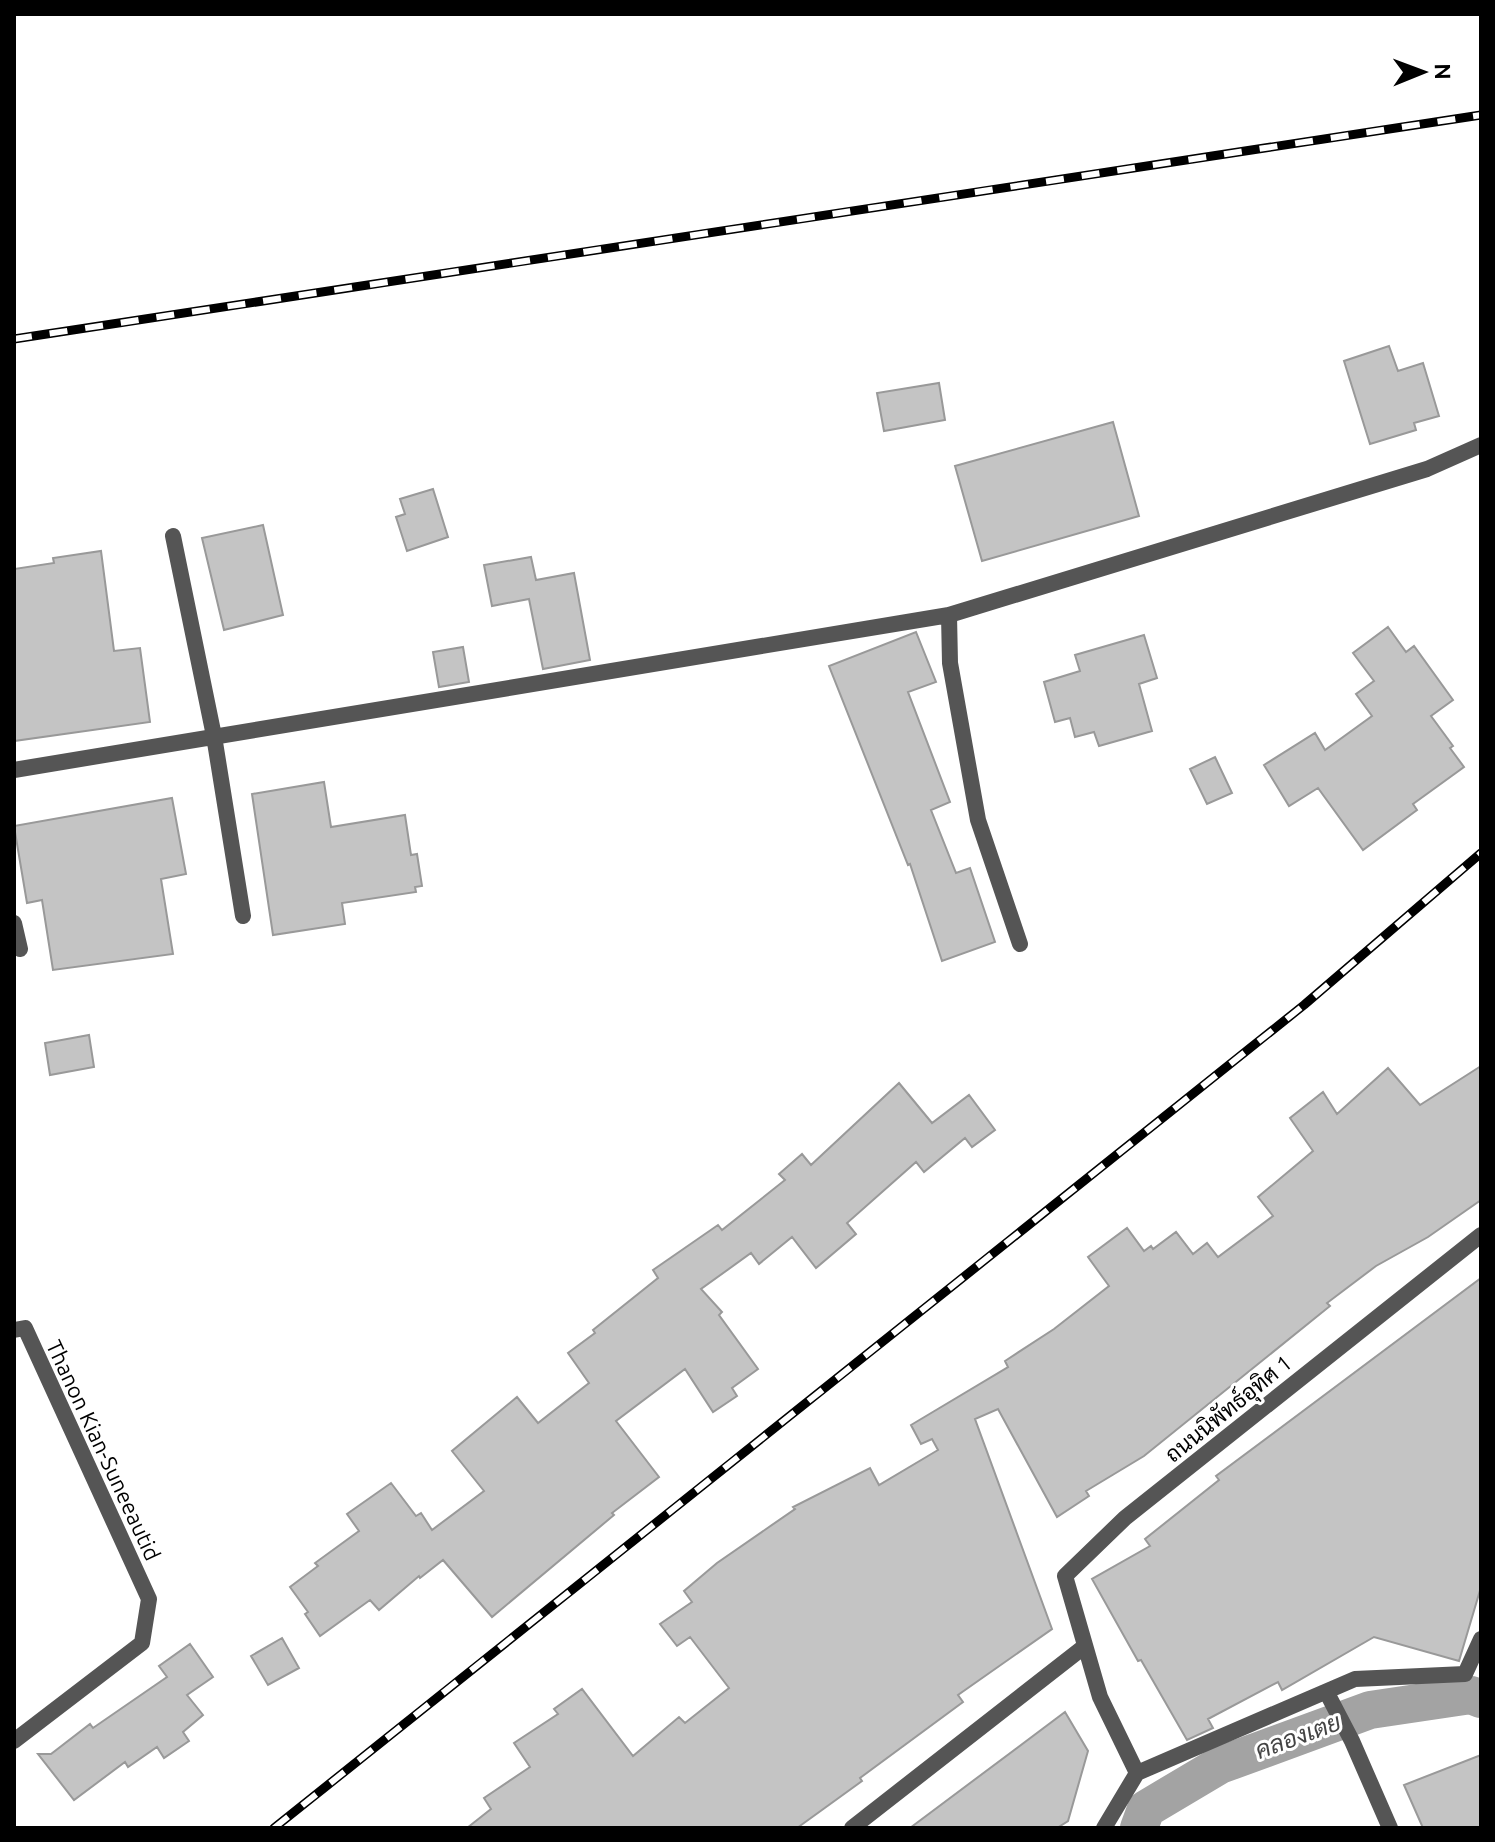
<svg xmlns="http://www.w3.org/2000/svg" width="1495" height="1842" font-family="Ubuntu,Sarabun,sans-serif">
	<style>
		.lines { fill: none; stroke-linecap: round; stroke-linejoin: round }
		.canal { stroke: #a3a3a3; stroke-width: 38 }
		.building { fill: #c4c4c4; stroke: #999; stroke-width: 2 }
		.street { stroke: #555; stroke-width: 16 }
		.rail-casing { stroke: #000; stroke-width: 9 }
		.rail { stroke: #fff; stroke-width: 6; stroke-dasharray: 18; stroke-linecap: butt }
		.labels { text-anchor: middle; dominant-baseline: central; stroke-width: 6; stroke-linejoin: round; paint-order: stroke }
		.street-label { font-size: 22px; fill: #000; stroke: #fff }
		.water-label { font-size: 24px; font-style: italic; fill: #444; stroke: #fff }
	</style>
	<rect width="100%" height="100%" fill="#fff"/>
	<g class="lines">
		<path class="canal" d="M 1139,1828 L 1146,1809 L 1220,1765 L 1370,1710 L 1471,1695 L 1481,1699"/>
	</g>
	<path class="building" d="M 1389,346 L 1398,371 L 1423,363 L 1439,416 L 1414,423 L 1416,430 L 1370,444 L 1344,361 Z
		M 939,383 L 945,420 L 884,431 L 877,393 Z
		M 1113,422 L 1139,516 L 982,561 L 955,466 Z
		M 433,489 L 448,537 L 407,551 L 396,517 L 405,514 L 400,499 Z
		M 263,525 L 283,615 L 224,630 L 202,538 Z
		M 101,551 L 114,651 L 140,648 L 150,722 L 14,741 L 14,569 L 54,563 L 53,558 Z
		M 531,557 L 536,580 L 574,573 L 590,660 L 543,669 L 529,599 L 492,606 L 484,565 Z
		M 1388,627 L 1406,652 L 1414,646 L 1453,700 L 1431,716 L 1453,746 L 1450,748 L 1464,767 L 1413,804 L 1417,810 L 1363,850 L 1318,788 L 1289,806 L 1264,765 L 1315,733 L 1325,750 L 1372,716 L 1356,694 L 1374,681 L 1353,653 Z
		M 916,632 L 936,682 L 908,692 L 950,802 L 931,810 L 956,873 L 970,868 L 995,942 L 942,961 L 910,864 L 908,865 L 829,666 Z
		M 1144,635 L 1157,678 L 1139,684 L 1152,731 L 1099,746 L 1094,732 L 1075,737 L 1070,718 L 1055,722 L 1044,682 L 1080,671 L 1075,655 Z
		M 463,647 L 469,682 L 439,687 L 433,652 Z
		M 1215,757 L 1232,793 L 1207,804 L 1190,769 Z
		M 324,782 L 331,827 L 405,815 L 411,855 L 417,854 L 422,886 L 415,887 L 416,892 L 342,903 L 345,924 L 273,935 L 252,794 Z
		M 172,798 L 186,874 L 161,879 L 173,954 L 53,970 L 42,900 L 27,903 L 14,826 Z
		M 89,1035 L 94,1067 L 50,1075 L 45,1043 Z
		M 1481,1066 L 1481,1200 L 1428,1237 L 1376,1266 L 1327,1303 L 1330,1306 L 1144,1456 L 1086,1491 L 1089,1496 L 1057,1517 L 998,1409 L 975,1419 L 1052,1629 L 958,1695 L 963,1702 L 860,1778 L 862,1781 L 797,1828 L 467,1828 L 491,1809 L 484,1798 L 530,1767 L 514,1743 L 558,1714 L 554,1709 L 582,1689 L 633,1756 L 679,1717 L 685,1723 L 729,1688 L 690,1637 L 677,1646 L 660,1624 L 692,1602 L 684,1591 L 717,1563 L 795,1509 L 793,1507 L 870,1468 L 879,1485 L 938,1450 L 932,1439 L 921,1444 L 911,1425 L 1008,1367 L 1005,1361 L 1054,1329 L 1109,1286 L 1088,1257 L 1127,1228 L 1144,1251 L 1151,1246 L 1153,1249 L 1176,1232 L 1193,1254 L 1207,1243 L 1218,1257 L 1273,1216 L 1258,1197 L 1313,1151 L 1290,1118 L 1323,1092 L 1337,1114 L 1388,1068 L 1420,1105 Z
		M 899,1083 L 932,1123 L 969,1095 L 995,1130 L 972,1147 L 965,1138 L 924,1172 L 916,1162 L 847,1223 L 856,1234 L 816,1268 L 792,1237 L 759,1264 L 751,1253 L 701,1289 L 722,1312 L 719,1315 L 758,1369 L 732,1388 L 737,1396 L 713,1412 L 685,1369 L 616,1421 L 659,1477 L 612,1513 L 614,1515 L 492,1617 L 443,1560 L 420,1578 L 419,1576 L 379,1610 L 370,1600 L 320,1636 L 305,1614 L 308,1612 L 290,1587 L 318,1566 L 315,1563 L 359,1531 L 347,1514 L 391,1483 L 416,1516 L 421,1513 L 432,1530 L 484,1491 L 452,1451 L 517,1397 L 538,1423 L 589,1383 L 568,1353 L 595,1333 L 593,1330 L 658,1278 L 653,1270 L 718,1225 L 722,1230 L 785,1180 L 779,1174 L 802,1154 L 811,1165 Z
		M 1481,1278 L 1481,1587 L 1459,1661 L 1374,1637 L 1282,1690 L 1278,1682 L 1208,1719 L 1213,1728 L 1187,1740 L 1141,1660 L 1138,1661 L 1092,1579 L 1150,1546 L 1145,1539 L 1219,1480 L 1216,1476 Z
		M 282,1638 L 299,1668 L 268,1685 L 251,1656 Z
		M 190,1644 L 213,1677 L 187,1695 L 203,1715 L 183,1732 L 189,1741 L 164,1758 L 157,1747 L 128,1767 L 125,1762 L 74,1800 L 38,1754 L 51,1754 L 90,1724 L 93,1728 L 167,1677 L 159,1666 Z
		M 1065,1712 L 1088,1751 L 1068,1821 L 1057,1828 L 910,1828 Z
		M 1481,1755 L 1481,1828 L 1423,1828 L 1404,1785 Z"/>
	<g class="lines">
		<path class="street" d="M 173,536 L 214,736 L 243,916
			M 949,615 L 950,663 L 978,820 L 1020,944
			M 14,770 L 949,615 L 1427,469 L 1481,445
			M 14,923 L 20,949
			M 14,1330 L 25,1328 L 149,1599 L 142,1643 L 14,1741
			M 1327,1693 L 1352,1741 L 1390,1828
			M 1137,1773 L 1100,1697 L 1065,1576 L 1125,1518 L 1481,1235
			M 1137,1773 L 1355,1679 L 1465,1674 L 1481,1639
			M 852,1828 L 1085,1646
			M 1104,1828 L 1137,1773"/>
		<g class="rail-casing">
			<path id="rail" d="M 14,339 L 1481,115
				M 274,1828 L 1304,1005 L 1481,853"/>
		</g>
		<use href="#rail" class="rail"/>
	</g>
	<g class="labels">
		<g class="street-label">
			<text transform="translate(1228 1408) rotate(-39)">ถนนนิพัทธ์อุทิศ 1</text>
			<text transform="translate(104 1450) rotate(65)">Thanon Kian-Suneeautid</text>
		</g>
		<g class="water-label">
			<text transform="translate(1298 1736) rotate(-20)">คลองเตย</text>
		</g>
	</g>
	<rect width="1495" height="1842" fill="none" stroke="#000000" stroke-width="32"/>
	<g transform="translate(1423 72) rotate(89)" stroke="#ffffff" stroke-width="6" paint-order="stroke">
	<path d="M0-6L14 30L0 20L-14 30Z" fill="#000000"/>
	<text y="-12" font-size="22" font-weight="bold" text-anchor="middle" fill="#000000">N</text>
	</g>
</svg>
